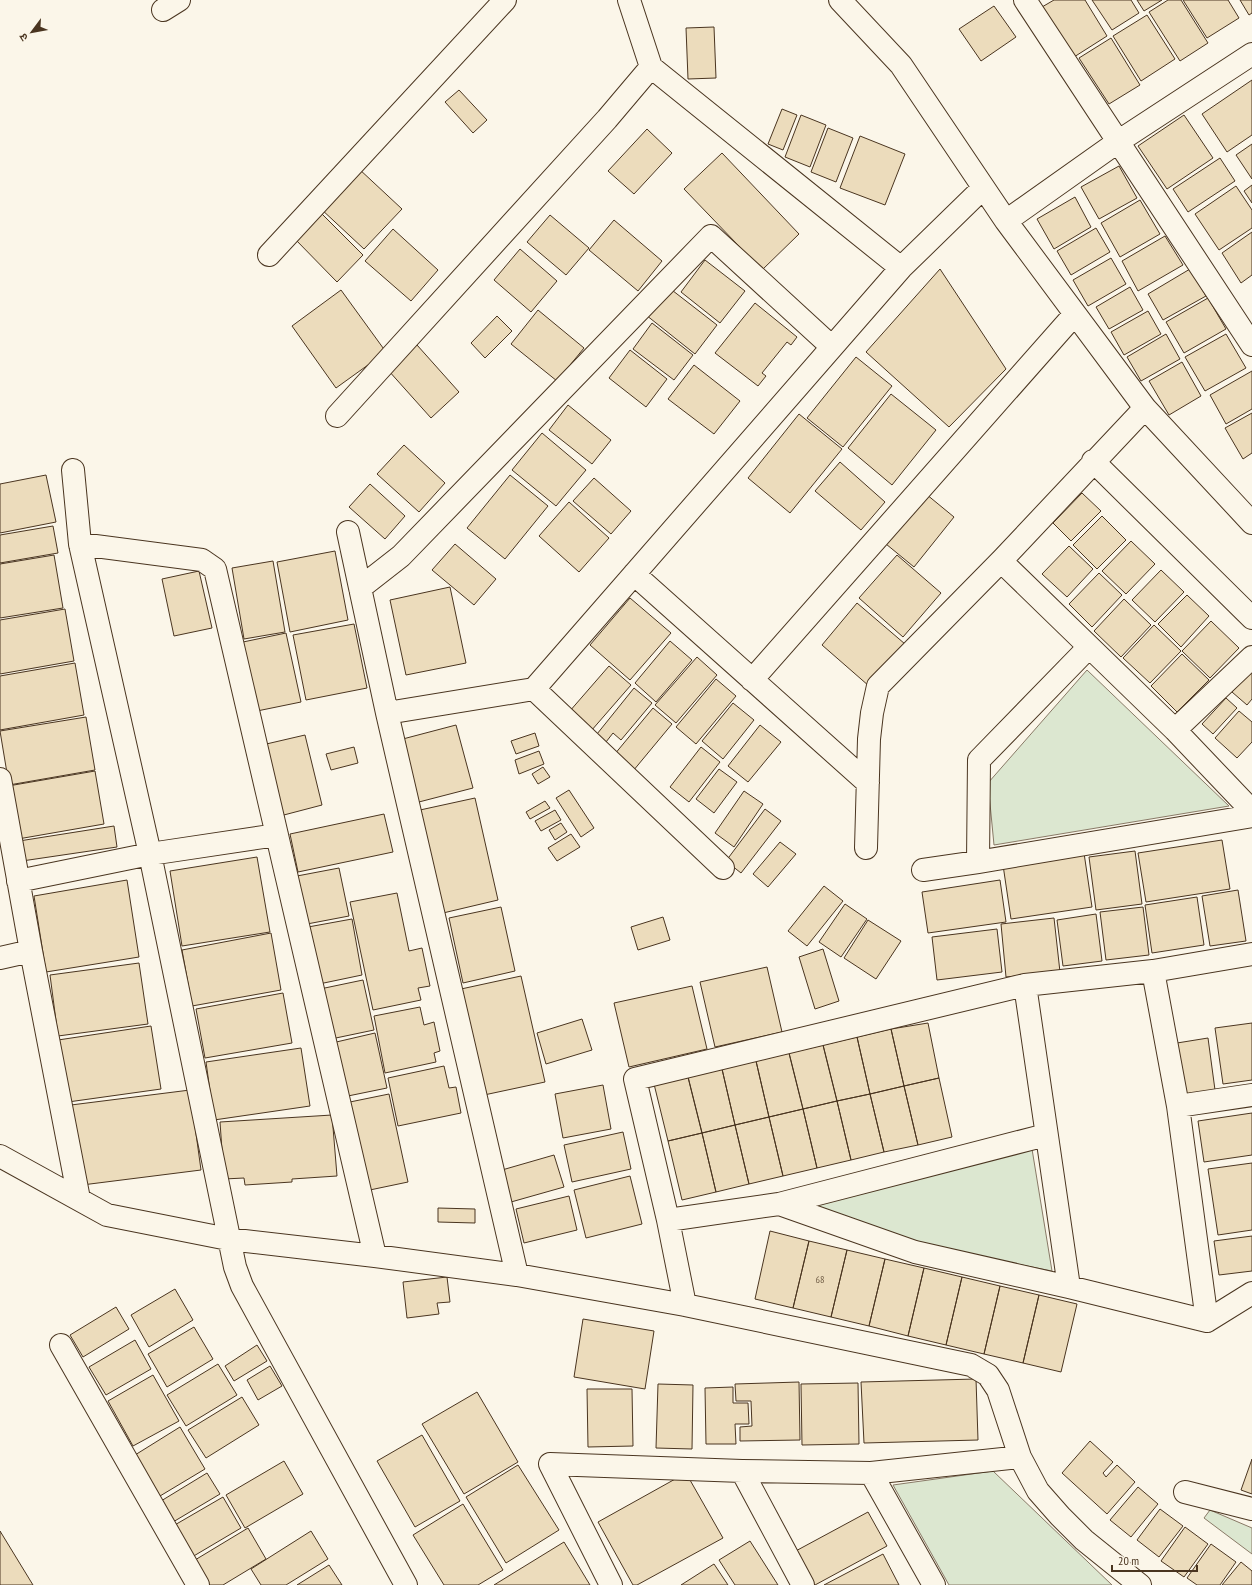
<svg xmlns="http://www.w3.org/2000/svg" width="1252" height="1585" font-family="'PT Sans Narrow','Noto Sans Devanagari',sans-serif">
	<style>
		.green { fill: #dce7d0; stroke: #887966 }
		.building { fill: #ecdcbc; stroke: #4a3520 }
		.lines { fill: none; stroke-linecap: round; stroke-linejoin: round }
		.minor-casing { stroke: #4a3520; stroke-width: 24 }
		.minor { stroke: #fbf6e9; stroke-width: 22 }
		.labels { text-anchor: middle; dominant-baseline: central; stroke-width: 3; stroke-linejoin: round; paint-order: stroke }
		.number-label { font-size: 10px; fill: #725f47 }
	</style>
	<rect width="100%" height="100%" fill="#fbf6e9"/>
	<path class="green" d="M 1087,670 L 1229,806 L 994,845 L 988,783 Z
		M 1032,1149 L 1052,1271 L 932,1247 L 795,1205 Z
		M 993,1471 L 1112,1585 L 949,1585 L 893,1485 Z
		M 1210,1510 L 1252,1528 L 1252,1554 L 1204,1518 Z"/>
	<path class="building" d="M 1054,0 L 1085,0 L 1107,36 L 1074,57 L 1042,7 Z
		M 1092,0 L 1131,0 L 1139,13 L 1112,30 Z
		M 1137,0 L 1162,0 L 1144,11 Z
		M 1168,0 L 1181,0 L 1208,43 L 1180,61 L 1149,12 Z
		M 1183,0 L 1228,0 L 1239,18 L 1207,38 Z
		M 1240,0 L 1252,0 L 1252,13 L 1249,15 Z
		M 994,6 L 1016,37 L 981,61 L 959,29 Z
		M 1147,15 L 1175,59 L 1141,81 L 1113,36 Z
		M 714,27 L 716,78 L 688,79 L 686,28 Z
		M 1111,38 L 1140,85 L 1109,104 L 1079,58 Z
		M 1252,80 L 1252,135 L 1227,152 L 1202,114 Z
		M 459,90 L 487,120 L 473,133 L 445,102 Z
		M 782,109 L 797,115 L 783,150 L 768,144 Z
		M 801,115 L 826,125 L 810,167 L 785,157 Z
		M 1184,115 L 1213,158 L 1167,189 L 1138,146 Z
		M 828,128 L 853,138 L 836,182 L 811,172 Z
		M 647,129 L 672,153 L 634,194 L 608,171 Z
		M 860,136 L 905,154 L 885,205 L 840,188 Z
		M 1252,144 L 1252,179 L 1236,155 Z
		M 722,153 L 799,234 L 762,270 L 684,189 Z
		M 1220,158 L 1235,181 L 1188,212 L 1173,189 Z
		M 1119,166 L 1137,198 L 1099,219 L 1081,187 Z
		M 358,168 L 402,209 L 364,249 L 320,208 Z
		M 1252,185 L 1252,203 L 1244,191 Z
		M 1236,186 L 1252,210 L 1252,228 L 1219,250 L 1195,214 Z
		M 1075,197 L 1091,227 L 1054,249 L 1037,219 Z
		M 1140,200 L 1160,234 L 1120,257 L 1101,223 Z
		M 320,212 L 363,255 L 337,282 L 294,238 Z
		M 550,215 L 589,248 L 566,275 L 527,242 Z
		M 614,220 L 662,261 L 638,291 L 589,250 Z
		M 1096,228 L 1110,252 L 1071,275 L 1057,251 Z
		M 393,229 L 438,270 L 411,301 L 365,261 Z
		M 1252,232 L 1252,275 L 1241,283 L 1222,253 Z
		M 1165,236 L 1183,265 L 1138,291 L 1122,261 Z
		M 520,249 L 557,281 L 531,312 L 494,280 Z
		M 1111,258 L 1126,284 L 1088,306 L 1073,280 Z
		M 705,260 L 745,291 L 720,323 L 681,292 Z
		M 940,269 L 1006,369 L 949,427 L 866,352 Z
		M 1190,269 L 1206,296 L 1163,320 L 1148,294 Z
		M 668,287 L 717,325 L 695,354 L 646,315 Z
		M 1130,287 L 1143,310 L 1109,329 L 1096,307 Z
		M 341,290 L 386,352 L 336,388 L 292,326 Z
		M 1208,298 L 1226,329 L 1184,353 L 1166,322 Z
		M 755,303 L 797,337 L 791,345 L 787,342 L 762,373 L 766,376 L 758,386 L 715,353 Z
		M 538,310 L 584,348 L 557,381 L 511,344 Z
		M 1148,311 L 1161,334 L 1124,355 L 1111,332 Z
		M 497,316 L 512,331 L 485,358 L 471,343 Z
		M 652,323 L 693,355 L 674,380 L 633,349 Z
		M 1166,334 L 1180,359 L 1141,381 L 1127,357 Z
		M 1226,334 L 1246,368 L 1205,391 L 1185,357 Z
		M 417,345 L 459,392 L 431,418 L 388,370 Z
		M 630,350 L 667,379 L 646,407 L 609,378 Z
		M 856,357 L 892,386 L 843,447 L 807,418 Z
		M 1182,362 L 1201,396 L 1169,415 L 1149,381 Z
		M 694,365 L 740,401 L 714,434 L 668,399 Z
		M 1252,371 L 1252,409 L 1226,424 L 1210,395 Z
		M 891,394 L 936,430 L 892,485 L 848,448 Z
		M 568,405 L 611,440 L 592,464 L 549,430 Z
		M 1252,413 L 1252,453 L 1243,459 L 1225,428 Z
		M 799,414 L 842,449 L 790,513 L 748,478 Z
		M 542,433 L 586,470 L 556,506 L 512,470 Z
		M 404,445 L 445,483 L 419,512 L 377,474 Z
		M 840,462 L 885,502 L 861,530 L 815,491 Z
		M 46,475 L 56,522 L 0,533 L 0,484 Z
		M 510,475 L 548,506 L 505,559 L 467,528 Z
		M 594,478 L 631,511 L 611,534 L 573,501 Z
		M 370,484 L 405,516 L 385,539 L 349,507 Z
		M 1082,493 L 1101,511 L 1071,541 L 1053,523 Z
		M 926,494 L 954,517 L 914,567 L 886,544 Z
		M 569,502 L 609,538 L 579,572 L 539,536 Z
		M 1102,516 L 1126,540 L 1097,569 L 1073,545 Z
		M 53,526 L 58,553 L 0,563 L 0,535 Z
		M 1131,541 L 1155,564 L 1126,594 L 1102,571 Z
		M 455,544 L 496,579 L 474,605 L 432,570 Z
		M 1069,546 L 1093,569 L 1067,597 L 1042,574 Z
		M 335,551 L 348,620 L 290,632 L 277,562 Z
		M 54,555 L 63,608 L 0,618 L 0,564 Z
		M 897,555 L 941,593 L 903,637 L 859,598 Z
		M 273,561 L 285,632 L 244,639 L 232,568 Z
		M 1161,570 L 1184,592 L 1155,622 L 1132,600 Z
		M 199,571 L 212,628 L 174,636 L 162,579 Z
		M 1099,573 L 1122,595 L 1092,627 L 1069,604 Z
		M 450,587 L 466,663 L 406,675 L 390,600 Z
		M 1187,595 L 1209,616 L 1181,647 L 1158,624 Z
		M 630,598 L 671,633 L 630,680 L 590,645 Z
		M 1124,599 L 1151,625 L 1121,657 L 1094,631 Z
		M 857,603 L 905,644 L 869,686 L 822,645 Z
		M 65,609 L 74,661 L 0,674 L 0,620 Z
		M 1211,621 L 1239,648 L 1210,678 L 1182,651 Z
		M 354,624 L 367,688 L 306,700 L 293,635 Z
		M 1154,625 L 1181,651 L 1150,683 L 1123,658 Z
		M 286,633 L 301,702 L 257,711 L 243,642 Z
		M 670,641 L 692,660 L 656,702 L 635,683 Z
		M 1182,654 L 1209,680 L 1177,712 L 1151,686 Z
		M 697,657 L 717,675 L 676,723 L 655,705 Z
		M 75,663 L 84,715 L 0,730 L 0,676 Z
		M 609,666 L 631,685 L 591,731 L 569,712 Z
		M 1252,670 L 1252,699 L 1247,705 L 1232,692 Z
		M 716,679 L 736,696 L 696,744 L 676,727 Z
		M 634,688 L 652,703 L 621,740 L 613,733 L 606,742 L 597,734 Z
		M 1226,698 L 1237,708 L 1213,734 L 1202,724 Z
		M 733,703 L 754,720 L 723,759 L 702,741 Z
		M 653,708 L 672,724 L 633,771 L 614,755 Z
		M 1239,711 L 1252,722 L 1252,742 L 1237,758 L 1215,738 Z
		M 86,717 L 95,770 L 9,785 L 0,731 Z
		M 456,725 L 473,788 L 415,803 L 399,740 Z
		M 760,725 L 781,742 L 748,782 L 728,766 Z
		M 535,733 L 539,746 L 516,754 L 511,741 Z
		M 305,735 L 322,805 L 280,816 L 262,745 Z
		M 354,747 L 358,763 L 331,770 L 326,754 Z
		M 701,747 L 720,762 L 689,802 L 670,787 Z
		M 539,751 L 544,764 L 519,774 L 515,760 Z
		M 543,767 L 550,777 L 538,784 L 532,774 Z
		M 719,769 L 737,782 L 714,813 L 696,799 Z
		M 95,771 L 104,824 L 18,839 L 8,786 Z
		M 569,790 L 594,828 L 581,837 L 556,798 Z
		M 744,791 L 763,804 L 734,847 L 715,833 Z
		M 475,798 L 498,900 L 443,913 L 420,810 Z
		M 545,801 L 550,808 L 530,819 L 526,812 Z
		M 765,809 L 781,821 L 741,873 L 726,861 Z
		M 555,810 L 561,820 L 541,831 L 535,821 Z
		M 384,814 L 393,852 L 298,872 L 290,834 Z
		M 561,823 L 567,832 L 555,840 L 549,830 Z
		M 114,826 L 117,847 L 22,861 L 19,841 Z
		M 571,834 L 580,847 L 557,861 L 548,848 Z
		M 1222,840 L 1230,889 L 1146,902 L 1138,853 Z
		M 780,842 L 796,854 L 768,887 L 753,874 Z
		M 1135,851 L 1142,904 L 1096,910 L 1089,857 Z
		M 1084,853 L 1092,907 L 1011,919 L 1003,865 Z
		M 257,857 L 270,932 L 182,946 L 170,871 Z
		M 339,868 L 349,916 L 307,924 L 297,876 Z
		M 127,880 L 139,957 L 46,972 L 34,896 Z
		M 1000,880 L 1006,922 L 928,933 L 922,892 Z
		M 824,886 L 843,901 L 807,946 L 788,931 Z
		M 1238,890 L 1246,941 L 1210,946 L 1202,896 Z
		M 397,893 L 409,951 L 422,948 L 430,986 L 418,988 L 421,1000 L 373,1010 L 350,902 Z
		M 1197,897 L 1204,945 L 1152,953 L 1145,905 Z
		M 845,904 L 867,919 L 841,957 L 819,942 Z
		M 501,907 L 515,971 L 463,983 L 449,918 Z
		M 1143,907 L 1149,955 L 1106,960 L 1100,912 Z
		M 1096,914 L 1102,961 L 1063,966 L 1057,920 Z
		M 663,917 L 670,940 L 638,950 L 631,927 Z
		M 1054,918 L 1060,972 L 1006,977 L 1001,924 Z
		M 352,919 L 362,975 L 319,984 L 308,927 Z
		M 868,920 L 901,941 L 876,979 L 844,958 Z
		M 997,929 L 1002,972 L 937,980 L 932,937 Z
		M 271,933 L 281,990 L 192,1006 L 182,950 Z
		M 823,949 L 839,1001 L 815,1009 L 799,957 Z
		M 139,963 L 148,1024 L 58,1036 L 50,975 Z
		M 767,967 L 782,1032 L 715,1047 L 700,982 Z
		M 521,976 L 545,1082 L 484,1095 L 461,989 Z
		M 363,980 L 374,1030 L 331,1039 L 320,989 Z
		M 692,986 L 707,1049 L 629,1067 L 614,1003 Z
		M 283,993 L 292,1043 L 205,1058 L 196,1009 Z
		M 420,1007 L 424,1025 L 434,1022 L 440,1051 L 434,1053 L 436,1062 L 385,1073 L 374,1016 Z
		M 582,1019 L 592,1050 L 546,1064 L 537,1033 Z
		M 928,1023 L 939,1078 L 904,1086 L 891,1029 Z
		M 1252,1023 L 1252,1080 L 1223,1084 L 1215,1028 Z
		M 151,1026 L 161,1089 L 68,1102 L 58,1040 Z
		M 891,1029 L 904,1086 L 870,1094 L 857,1037 Z
		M 375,1033 L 387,1088 L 343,1097 L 332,1043 Z
		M 857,1037 L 870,1094 L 837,1101 L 823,1045 Z
		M 1208,1038 L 1215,1090 L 1184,1094 L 1177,1043 Z
		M 823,1045 L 837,1101 L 803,1109 L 789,1053 Z
		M 301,1048 L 310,1106 L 214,1120 L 206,1062 Z
		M 789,1053 L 803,1109 L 769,1117 L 756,1061 Z
		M 756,1061 L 769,1117 L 735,1125 L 722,1069 Z
		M 444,1066 L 449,1088 L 456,1087 L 461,1113 L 398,1126 L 388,1078 Z
		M 722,1069 L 735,1125 L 702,1133 L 688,1077 Z
		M 688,1077 L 702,1133 L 668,1141 L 654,1084 Z
		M 939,1078 L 952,1137 L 918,1145 L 904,1086 Z
		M 603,1085 L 611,1129 L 563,1138 L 555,1094 Z
		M 904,1086 L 918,1145 L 884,1152 L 870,1094 Z
		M 190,1090 L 201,1170 L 82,1185 L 71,1105 Z
		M 389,1094 L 408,1182 L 365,1191 L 345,1103 Z
		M 870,1094 L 884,1152 L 851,1160 L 837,1101 Z
		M 837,1101 L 851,1160 L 817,1168 L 803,1109 Z
		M 803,1109 L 817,1168 L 783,1176 L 769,1117 Z
		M 1252,1113 L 1252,1155 L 1204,1162 L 1198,1121 Z
		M 332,1115 L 337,1176 L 292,1179 L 292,1182 L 245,1185 L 244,1178 L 224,1179 L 220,1122 Z
		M 769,1117 L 783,1176 L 749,1184 L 735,1125 Z
		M 735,1125 L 749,1184 L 716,1192 L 702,1133 Z
		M 623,1132 L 631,1169 L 572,1182 L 564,1145 Z
		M 702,1133 L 716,1192 L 682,1200 L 668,1141 Z
		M 554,1155 L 564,1187 L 511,1202 L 502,1170 Z
		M 1252,1163 L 1252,1230 L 1218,1235 L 1208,1169 Z
		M 630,1176 L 642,1224 L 586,1238 L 574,1190 Z
		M 569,1196 L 577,1230 L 524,1243 L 516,1209 Z
		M 438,1208 L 475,1209 L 475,1223 L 438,1222 Z
		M 770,1231 L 809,1241 L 793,1308 L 755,1299 Z
		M 1252,1236 L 1252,1271 L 1219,1275 L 1214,1241 Z
		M 809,1241 L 847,1250 L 831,1317 L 793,1308 Z
		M 847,1250 L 885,1259 L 869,1326 L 831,1317 Z
		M 885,1259 L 924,1268 L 908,1336 L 869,1326 Z
		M 924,1268 L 962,1277 L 946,1345 L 908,1336 Z
		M 447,1277 L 450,1302 L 437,1303 L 439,1314 L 407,1318 L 403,1282 Z
		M 962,1277 L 1000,1286 L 984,1354 L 946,1345 Z
		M 1000,1286 L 1039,1295 L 1023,1363 L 984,1354 Z
		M 175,1289 L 193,1320 L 149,1347 L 131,1315 Z
		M 1039,1295 L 1077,1304 L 1061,1372 L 1023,1363 Z
		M 116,1307 L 129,1329 L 83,1357 L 70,1335 Z
		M 583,1319 L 654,1331 L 645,1389 L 574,1377 Z
		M 194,1327 L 213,1359 L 167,1387 L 148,1354 Z
		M 135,1340 L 151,1369 L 106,1395 L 89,1367 Z
		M 257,1345 L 267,1361 L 234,1381 L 225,1366 Z
		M 218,1364 L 237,1395 L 186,1426 L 167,1395 Z
		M 270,1366 L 282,1386 L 258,1400 L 247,1380 Z
		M 153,1375 L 179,1421 L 133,1446 L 108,1401 Z
		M 976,1379 L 978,1440 L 864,1443 L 861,1382 Z
		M 799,1382 L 800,1440 L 740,1441 L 740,1427 L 752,1426 L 751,1401 L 736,1401 L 735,1384 Z
		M 858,1383 L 859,1444 L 802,1445 L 801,1384 Z
		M 658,1384 L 693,1385 L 692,1449 L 656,1448 Z
		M 733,1387 L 733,1403 L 748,1403 L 749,1424 L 735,1424 L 736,1444 L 706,1444 L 705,1388 Z
		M 587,1389 L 632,1389 L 633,1446 L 588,1447 Z
		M 477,1392 L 518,1462 L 464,1494 L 422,1424 Z
		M 242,1397 L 259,1425 L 206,1458 L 188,1430 Z
		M 180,1427 L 205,1469 L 160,1496 L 135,1455 Z
		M 422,1435 L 460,1501 L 415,1527 L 377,1461 Z
		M 1090,1441 L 1113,1462 L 1103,1473 L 1106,1477 L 1117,1465 L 1135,1482 L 1107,1514 L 1062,1473 Z
		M 1252,1459 L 1252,1494 L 1241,1490 Z
		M 284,1461 L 303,1494 L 245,1528 L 226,1495 Z
		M 518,1465 L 559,1530 L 506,1563 L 466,1497 Z
		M 207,1473 L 220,1494 L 173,1522 L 161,1501 Z
		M 686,1473 L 723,1538 L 637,1585 L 633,1585 L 598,1522 Z
		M 1138,1487 L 1158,1504 L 1131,1537 L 1110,1520 Z
		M 223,1497 L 241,1528 L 192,1557 L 173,1526 Z
		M 463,1504 L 503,1570 L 478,1585 L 444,1585 L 413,1535 Z
		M 1160,1509 L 1183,1526 L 1159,1557 L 1137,1540 Z
		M 868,1512 L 887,1546 L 815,1585 L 809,1585 L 792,1553 Z
		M 1185,1527 L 1208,1544 L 1184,1577 L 1161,1561 Z
		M 248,1528 L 266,1559 L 223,1585 L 209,1585 L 195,1560 Z
		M 0,1531 L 33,1585 L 0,1585 Z
		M 311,1531 L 328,1559 L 286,1585 L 261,1585 L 251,1569 Z
		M 750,1541 L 778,1585 L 735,1585 L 719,1560 Z
		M 564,1542 L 590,1585 L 494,1585 Z
		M 1211,1544 L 1236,1562 L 1220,1585 L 1197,1585 L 1187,1578 Z
		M 883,1554 L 899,1585 L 824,1585 Z
		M 1241,1562 L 1252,1571 L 1252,1585 L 1222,1585 Z
		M 714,1564 L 728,1585 L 681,1585 Z
		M 329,1565 L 342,1585 L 297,1585 Z"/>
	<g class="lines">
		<g class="minor-casing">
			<path id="minor" d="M 629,0 L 651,67
				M 840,0 L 901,65 L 1006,221 L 1145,408 L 1252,523
				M 1025,0 L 1252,345
				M 163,10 L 179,0
				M 1006,221 L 1119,141 L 1252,54
				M 269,255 L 505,0
				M 337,416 L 607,119 L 651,67 L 901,268
				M 1093,461 L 1252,618
				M 73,470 L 80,544 L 150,854 L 235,1267 L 242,1286 L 406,1585
				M 348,532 L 387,713 L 517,1275
				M 80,544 L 202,560 L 215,569 L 375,1256
				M 1001,561 L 1175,730 L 1252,811
				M 634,574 L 868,783
				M 360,588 L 401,556 L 711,236 L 832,347
				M 752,680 L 1074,315
				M 534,689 L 901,268 L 983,188
				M 387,713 L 534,689 L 723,868
				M 1175,730 L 1252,657
				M 0,779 L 31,951 L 79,1199
				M 866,848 L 869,739 L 872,713 L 878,686 L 1001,561 L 1145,408
				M 978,862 L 979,760 L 1089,647
				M 923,870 L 978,862 L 1252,816
				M 18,881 L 150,854 L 277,835
				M 0,958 L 31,951
				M 1153,971 L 1178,1106 L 1207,1321
				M 1025,985 L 1069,1287
				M 1178,1106 L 1252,1095
				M 0,1156 L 107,1215 L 228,1239 L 375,1256 L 517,1275 L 685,1305 L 971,1365 L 988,1375 L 998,1390 L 1020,1457 L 1038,1491 L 1060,1516 L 1084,1540 L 1140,1585
				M 779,1204 L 1046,1135
				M 668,1220 L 779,1204 L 915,1252 L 1069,1287 L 1207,1321 L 1252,1293
				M 685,1305 L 668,1220 L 635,1079 L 1025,985 L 1153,971 L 1252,954
				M 61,1345 L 198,1585
				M 742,1471 L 803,1585
				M 871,1473 L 934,1585
				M 1185,1492 L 1252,1509
				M 611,1585 L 550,1464 L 742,1471 L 871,1473 L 1020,1457"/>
		</g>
		<use href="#minor" class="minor"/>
	</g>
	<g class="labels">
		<g class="number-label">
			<text x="820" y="1279">68</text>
		</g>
	</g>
	<g transform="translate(32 32) rotate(238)" stroke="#fbf6e9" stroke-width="3" paint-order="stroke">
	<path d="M0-3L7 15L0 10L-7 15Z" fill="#4a3520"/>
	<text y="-6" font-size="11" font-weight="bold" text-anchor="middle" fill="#4a3520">उ</text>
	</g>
	<path d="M1112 1565v6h85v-6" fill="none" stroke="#4a3520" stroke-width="2"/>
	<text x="1118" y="1565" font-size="12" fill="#4a3520" stroke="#fbf6e9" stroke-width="3" paint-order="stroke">20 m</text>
</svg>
